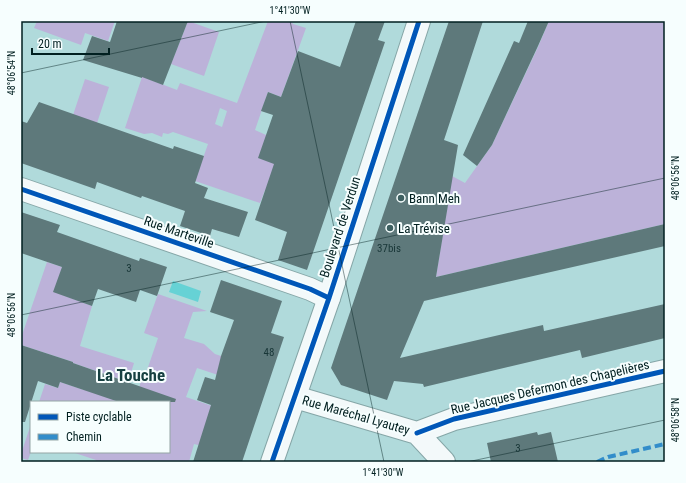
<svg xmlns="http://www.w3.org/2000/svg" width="686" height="483" font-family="'Roboto Condensed',sans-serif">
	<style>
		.green { fill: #bcb2d9; fill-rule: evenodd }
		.water { fill: #66d2d5 }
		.building { fill: #5e797b }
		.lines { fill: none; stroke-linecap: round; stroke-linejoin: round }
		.street-casing { stroke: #85a6a7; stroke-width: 24 }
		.secondary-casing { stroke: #85a6a7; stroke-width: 24 }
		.street { stroke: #f3f9fa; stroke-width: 22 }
		.secondary { stroke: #f3f9fa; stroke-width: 22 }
		.quiet { stroke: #328dca; stroke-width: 4; stroke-dasharray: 8 4; stroke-linecap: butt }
		.cycleway-casing { stroke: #f6fefe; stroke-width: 8 }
		.cycleway { stroke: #0057b8; stroke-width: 5 }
		.ticks { fill: none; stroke: #001f20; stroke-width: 1; stroke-opacity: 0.45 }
		.poi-dot { fill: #3e6061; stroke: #f6fefe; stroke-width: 1.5 }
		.labels { text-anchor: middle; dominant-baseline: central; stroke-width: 4; stroke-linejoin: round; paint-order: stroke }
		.number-label { font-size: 11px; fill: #183637 }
		.poi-label { font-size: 13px; fill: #001f20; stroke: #f6fefe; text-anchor: start }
		.street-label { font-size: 13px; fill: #001f20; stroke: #f6fefe }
		.district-label { font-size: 17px; font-weight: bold; fill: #164041; stroke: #f6fefe }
		.neatline { fill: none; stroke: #001f20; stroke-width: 1.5 }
		.ticks-label { font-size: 10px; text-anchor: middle; fill: #001f20 }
	</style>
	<rect width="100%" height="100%" fill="#b0dadb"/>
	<path class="green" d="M 37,21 L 115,21 L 108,41 L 85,33 L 81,45 L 34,28 Z
		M 188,21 L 219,32 L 204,76 L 171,64 Z
		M 268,21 L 291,21 L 293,24 L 306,28 L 281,97 L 268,92 L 255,130 L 266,135 L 286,168 L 278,193 L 265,190 L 260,203 L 195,181 L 208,144 L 173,132 L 168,134 L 163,133 L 162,137 L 152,133 L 144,134 L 125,128 L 145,68 L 151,80 L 177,90 L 180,83 L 237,103 ZM 220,108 L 227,111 L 222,127 L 215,124 Z
		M 549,21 L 665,21 L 665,224 L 436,277 L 452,176 L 465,183 L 492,145 L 538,47 Z
		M 85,79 L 109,87 L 89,147 L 65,139 Z
		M 47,262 L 62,267 L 55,292 L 92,306 L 80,346 L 134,363 L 128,382 L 73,363 L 73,362 L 67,360 L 21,345 L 21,338 Z
		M 158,294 L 207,311 L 193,312 L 184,338 L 204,344 L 215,354 L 221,356 L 242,383 L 197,368 L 186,397 L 238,415 L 198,445 L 194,444 L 189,462 L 95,462 L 96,460 L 72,452 L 169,452 L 169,402 L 135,402 L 141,381 L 143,382 L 158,338 L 144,333 Z
		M 60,382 L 84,390 L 87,382 L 119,402 L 39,402 L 45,384 L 58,388 Z
		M 31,424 L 31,452 L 28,460 L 21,458 L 21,454 Z"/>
	<path class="water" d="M 173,281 L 201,291 L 198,302 L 169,292 Z"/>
	<path class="building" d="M 117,21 L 188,21 L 163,85 L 142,77 L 142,78 L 83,60 L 92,36 L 110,42 Z
		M 356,21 L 385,21 L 378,40 L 385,42 L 307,270 L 278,260 L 287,232 L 255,220 L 274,164 L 258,158 L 273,115 L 261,111 L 268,92 L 281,97 L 298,51 L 340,67 Z
		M 449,21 L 483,21 L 444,140 L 458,145 L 436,277 L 665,224 L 665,246 L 424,301 L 400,358 L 543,325 L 544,331 L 665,304 L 665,338 L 582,358 L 580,350 L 424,387 L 423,384 L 394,381 L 387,400 L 341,385 L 331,368 Z
		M 528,21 L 549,21 L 538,46 L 492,145 L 477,166 L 463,155 L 514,41 L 519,43 Z
		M 39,102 L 173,149 L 174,146 L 204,156 L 195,183 L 208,188 L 204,198 L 248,212 L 239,237 L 212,229 L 210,236 L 180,226 L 185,211 L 142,196 L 141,198 L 97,182 L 95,189 L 21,163 L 21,121 L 27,123 Z
		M 21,212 L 60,225 L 57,232 L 139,261 L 140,258 L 167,267 L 157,296 L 140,290 L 136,302 L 98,289 L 92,306 L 53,292 L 62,267 L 21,253 Z
		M 221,280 L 282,301 L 271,333 L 284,337 L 242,462 L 193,462 L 211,405 L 197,400 L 205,377 L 215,380 L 221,356 L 234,320 L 210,312 Z
		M 21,345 L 73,362 L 73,363 L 176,399 L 175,402 L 119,402 L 60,382 L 58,388 L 38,381 L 25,422 L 21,422 Z
		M 537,432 L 538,435 L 551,432 L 558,462 L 491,462 L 487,443 Z"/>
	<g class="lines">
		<g class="street-casing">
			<path id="street" d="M 21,189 L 310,289 L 329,298
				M 295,397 L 417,433
				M 417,433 L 454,419 L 665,371
				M 417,433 L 444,462"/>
		</g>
		<g class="secondary-casing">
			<path id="secondary" d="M 272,462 L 329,298 L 419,21"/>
		</g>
		<use href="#street" class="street"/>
		<use href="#secondary" class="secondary"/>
		<path class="quiet" d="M 597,462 L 608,457 L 665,444"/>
		<g class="cycleway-casing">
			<path id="cycleway" d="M 21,189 L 310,289 L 329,298
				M 417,433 L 454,419 L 665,371
				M 272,462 L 329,298 L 419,21"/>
		</g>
		<use href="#cycleway" class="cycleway"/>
	</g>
	<path class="ticks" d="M 290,21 L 384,462M 21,73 L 266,21M 21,315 L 665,178M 467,462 L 665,420"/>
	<g class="poi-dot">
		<circle cx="401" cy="198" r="4"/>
		<circle cx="390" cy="228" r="4"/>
	</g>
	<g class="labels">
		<g class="number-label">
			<text x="389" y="248">37bis</text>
			<text x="129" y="268">3</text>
			<text x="269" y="352">48</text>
			<text x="518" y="448">3</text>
		</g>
		<g class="poi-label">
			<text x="409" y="198">Bann Meh</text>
			<text x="398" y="228">La Trévise</text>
		</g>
		<g class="street-label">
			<text transform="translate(340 227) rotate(-72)">Boulevard de Verdun</text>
			<text transform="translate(179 232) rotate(19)">Rue Marteville</text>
			<text transform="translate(550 387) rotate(-13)">Rue Jacques Defermon des Chapelières</text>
			<text transform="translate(356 415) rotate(16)">Rue Maréchal Lyautey</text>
		</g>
		<g class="district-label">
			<text x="131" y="375">La Touche</text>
		</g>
	</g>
	<rect width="686" height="483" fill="none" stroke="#f6fefe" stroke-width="44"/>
	<rect x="30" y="401" width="140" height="52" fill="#f6fefe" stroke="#94a5a5"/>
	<rect x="38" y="414" width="20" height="6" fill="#0057b8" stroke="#94a5a5"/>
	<text x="66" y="421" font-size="12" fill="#001f20">Piste cyclable</text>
	<rect x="38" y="434" width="20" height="6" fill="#328dca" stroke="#94a5a5"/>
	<text x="66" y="441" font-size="12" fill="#001f20">Chemin</text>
	<path d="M32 48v6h77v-6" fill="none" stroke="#001f20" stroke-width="2"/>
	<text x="38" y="48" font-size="12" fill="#001f20" stroke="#f6fefe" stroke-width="3" paint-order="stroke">20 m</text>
	<rect x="22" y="22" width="642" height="439" class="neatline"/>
	<g class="ticks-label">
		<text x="290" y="14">1°41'30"W</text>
		<text transform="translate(11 73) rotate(-90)" y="4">48°06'54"N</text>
		<text transform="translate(675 178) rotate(-90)" y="4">48°06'56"N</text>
		<text transform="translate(11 315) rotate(-90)" y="4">48°06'56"N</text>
		<text transform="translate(675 420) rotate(-90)" y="4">48°06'58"N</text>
		<text x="383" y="476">1°41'30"W</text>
	</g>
</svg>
